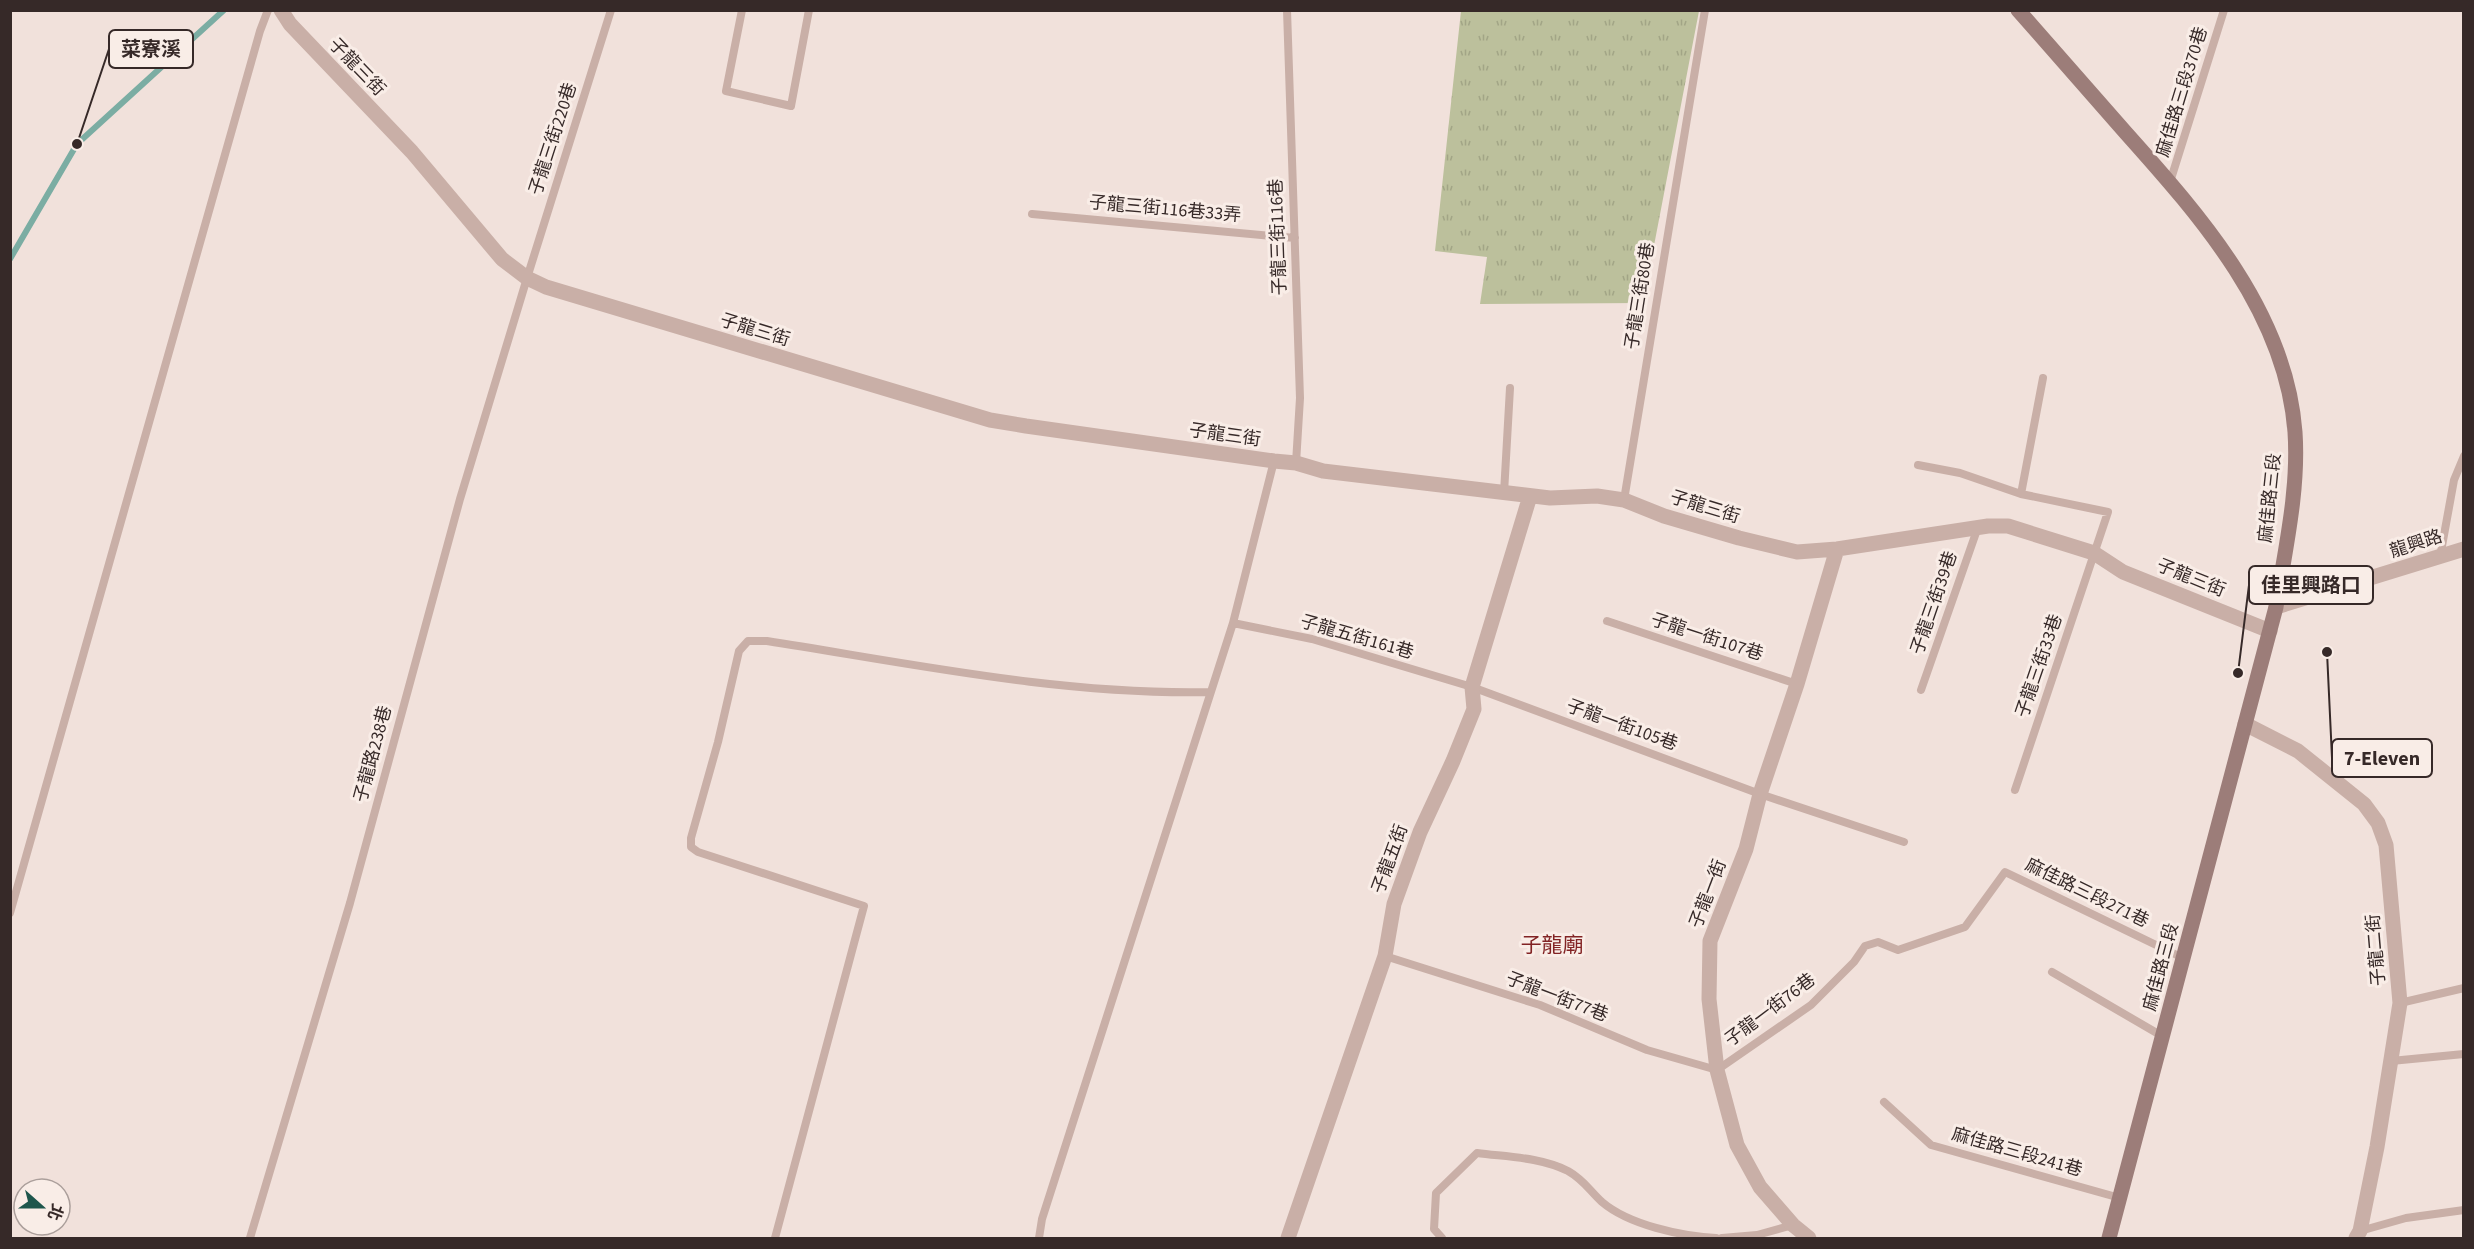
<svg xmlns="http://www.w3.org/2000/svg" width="2474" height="1249" font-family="'Source Sans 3','Noto Sans TC',sans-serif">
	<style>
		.grass { fill: url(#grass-tufts) }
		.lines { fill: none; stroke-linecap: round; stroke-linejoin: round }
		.stream { stroke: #7bada3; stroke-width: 6 }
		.service { stroke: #c9afa7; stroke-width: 8 }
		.minor { stroke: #c9afa7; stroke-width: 15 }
		.tertiary { stroke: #c9afa7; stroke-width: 15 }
		.secondary { stroke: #9c7d79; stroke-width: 15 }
		.labels { text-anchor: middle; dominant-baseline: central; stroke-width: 6; stroke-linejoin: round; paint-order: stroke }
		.street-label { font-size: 18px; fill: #362928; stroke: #f9ede7 }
		.quarter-label { font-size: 21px; fill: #822324; stroke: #f9ede7 }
		.leader { fill: none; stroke: #362928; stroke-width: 2 }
		.callout-dot { fill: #362928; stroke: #f9ede7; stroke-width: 2 }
		.callout { fill: #f9ede7; stroke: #362928; stroke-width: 2 }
		.callout-label { font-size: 20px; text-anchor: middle; font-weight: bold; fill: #362928 }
	</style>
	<defs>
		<pattern id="grass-tufts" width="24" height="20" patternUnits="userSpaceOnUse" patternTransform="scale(1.5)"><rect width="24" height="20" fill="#bcc09c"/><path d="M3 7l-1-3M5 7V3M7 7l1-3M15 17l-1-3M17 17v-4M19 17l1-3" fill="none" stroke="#a2a586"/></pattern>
	</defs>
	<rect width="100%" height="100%" fill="#f1e1db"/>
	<path class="grass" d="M 1461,11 L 1699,11 L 1643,303 L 1480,304 L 1487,257 L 1435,251 Z"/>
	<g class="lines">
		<path class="stream" d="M 10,259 L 77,144 L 224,10"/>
		<path class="service" d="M 742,10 L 726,91 L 791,106 L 809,10
			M 1287,10 L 1300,398 L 1296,463
			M 2170,182 L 2224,10
			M 1032,214 L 1295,238
			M 1918,465 L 1960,473 L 2021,494 L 2108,512 L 2015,790
			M 1504,493 L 1510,388
			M 2021,494 L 2043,378
			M 1624,500 L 1705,10
			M 2440,557 L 2454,480 L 2464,456
			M 1607,621 L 1797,684
			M 1233,623 L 1312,639 L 1472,687 L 1760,794 L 1904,842
			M 1921,690 L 1978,527
			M 10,913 L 260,31 L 268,10
			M 1385,956 L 1540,1005 L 1647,1050 L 1717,1070 L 1811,1005 L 1854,962 L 1865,946 L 1878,942 L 1898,950 L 1965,927 L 2005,872 L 2183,958
			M 2052,972 L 2162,1036
			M 2400,1003 L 2464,988
			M 2391,1061 L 2464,1054
			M 1884,1102 L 1931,1145 L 2120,1198
			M 2360,1231 L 2406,1218 L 2464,1210
			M 250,1238 L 350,903 L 460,499 L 527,278 L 611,10
			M 775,1238 L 864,906 L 698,852 L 691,847 L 691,838 L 718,742 L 739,651 L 748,641 L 767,641 C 914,664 1061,695 1210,692
			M 1039,1238 L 1042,1219 L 1233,623 L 1274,461
			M 1442,1238 L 1434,1229 L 1436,1193 L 1477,1153 C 1507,1157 1540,1157 1568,1171 C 1584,1180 1589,1190 1602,1202 C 1629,1225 1681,1236 1716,1238
			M 1722,1238 L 1757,1235 L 1793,1225"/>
		<path class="minor" d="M 281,10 L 290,24 L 412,152 L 502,259 L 527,278 L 546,287 L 990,420 L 1026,426 L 1274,461 L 1296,463 L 1323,471 L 1550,498 L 1597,496 L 1624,500 L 1664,516 L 1739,538 L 1797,552 L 1837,549 L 1988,526 L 2008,526 L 2094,553 L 2123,572 L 2270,631
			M 2245,724 L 2298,751 L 2364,804 L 2378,823 L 2386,845 L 2400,1003 L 2377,1147 L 2360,1231 L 2356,1238
			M 1288,1238 L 1385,956 L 1394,904 L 1420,832 L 1453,761 L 1474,709 L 1472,687 L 1530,496
			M 1809,1238 L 1793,1225 L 1760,1187 L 1737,1145 L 1717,1070 L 1709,999 L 1710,941 L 1746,849 L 1760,794 L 1797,684 L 1837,549"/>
		<path class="tertiary" d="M 2276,607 L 2464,549"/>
		<path class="secondary" d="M 2018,10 C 2054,51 2090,92 2126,133 C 2202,218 2286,313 2295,432 C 2299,490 2285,550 2276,607 L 2109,1238"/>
	</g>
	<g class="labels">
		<g class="street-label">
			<text transform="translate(357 67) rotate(46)">子龍三街</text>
			<text transform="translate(2182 92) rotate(-73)">麻佳路三段370巷</text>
			<text transform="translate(553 139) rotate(-72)">子龍三街220巷</text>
			<text transform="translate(1165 209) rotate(5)">子龍三街116巷33弄</text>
			<text transform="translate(1278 237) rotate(-92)">子龍三街116巷</text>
			<text transform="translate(1640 296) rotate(-81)">子龍三街80巷</text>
			<text transform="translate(755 330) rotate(17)">子龍三街</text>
			<text transform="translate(1225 435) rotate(8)">子龍三街</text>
			<text transform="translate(2270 498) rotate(-84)">麻佳路三段</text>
			<text transform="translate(1705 507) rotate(17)">子龍三街</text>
			<text transform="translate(2416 544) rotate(-18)">龍興路</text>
			<text transform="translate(2191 578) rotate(22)">子龍三街</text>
			<text transform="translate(1934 603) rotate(-71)">子龍三街39巷</text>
			<text transform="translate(1357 637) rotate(16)">子龍五街161巷</text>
			<text transform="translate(1707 637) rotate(18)">子龍一街107巷</text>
			<text transform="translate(2039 666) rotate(-71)">子龍三街33巷</text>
			<text transform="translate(1622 725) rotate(20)">子龍一街105巷</text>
			<text transform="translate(373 754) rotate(-75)">子龍路238巷</text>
			<text transform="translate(1390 859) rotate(-70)">子龍五街</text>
			<text transform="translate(2087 893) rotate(26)">麻佳路三段271巷</text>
			<text transform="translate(1708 894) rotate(-69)">子龍一街</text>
			<text transform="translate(2376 950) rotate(-95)">子龍二街</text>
			<text transform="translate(2161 967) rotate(-75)">麻佳路三段</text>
			<text transform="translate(1557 997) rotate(21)">子龍一街77巷</text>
			<text transform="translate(1770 1010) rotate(-37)">子龍一街76巷</text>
			<text transform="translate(2017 1152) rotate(16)">麻佳路三段241巷</text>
		</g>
		<g class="quarter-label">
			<text x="1552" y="945">子龍廟</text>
		</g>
	</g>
	<path class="leader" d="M77 144L109 49M2238 673L2249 585M2327 652L2332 758"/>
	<g class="callout-dot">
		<circle cx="77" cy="144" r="6"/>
		<circle cx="2238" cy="673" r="6"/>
		<circle cx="2327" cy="652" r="6"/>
	</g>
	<g class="callout">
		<rect x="109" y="30" width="84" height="38" rx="6"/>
		<rect x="2249" y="566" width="124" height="38" rx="6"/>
		<rect x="2332" y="739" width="100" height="38" rx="6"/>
	</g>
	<g class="callout-label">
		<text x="151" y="56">菜寮溪</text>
		<text x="2311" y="592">佳里興路口</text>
		<text x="2382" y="765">7-Eleven</text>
	</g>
	<rect width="2474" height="1249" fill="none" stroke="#362928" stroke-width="24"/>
	<g transform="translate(42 1207) rotate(111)"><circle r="28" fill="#f9ede7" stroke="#ab9f9b" stroke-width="1.5"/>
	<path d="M0-4.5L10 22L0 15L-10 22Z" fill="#1e564c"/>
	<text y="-9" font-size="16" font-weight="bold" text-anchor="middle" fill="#362928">北</text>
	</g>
</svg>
